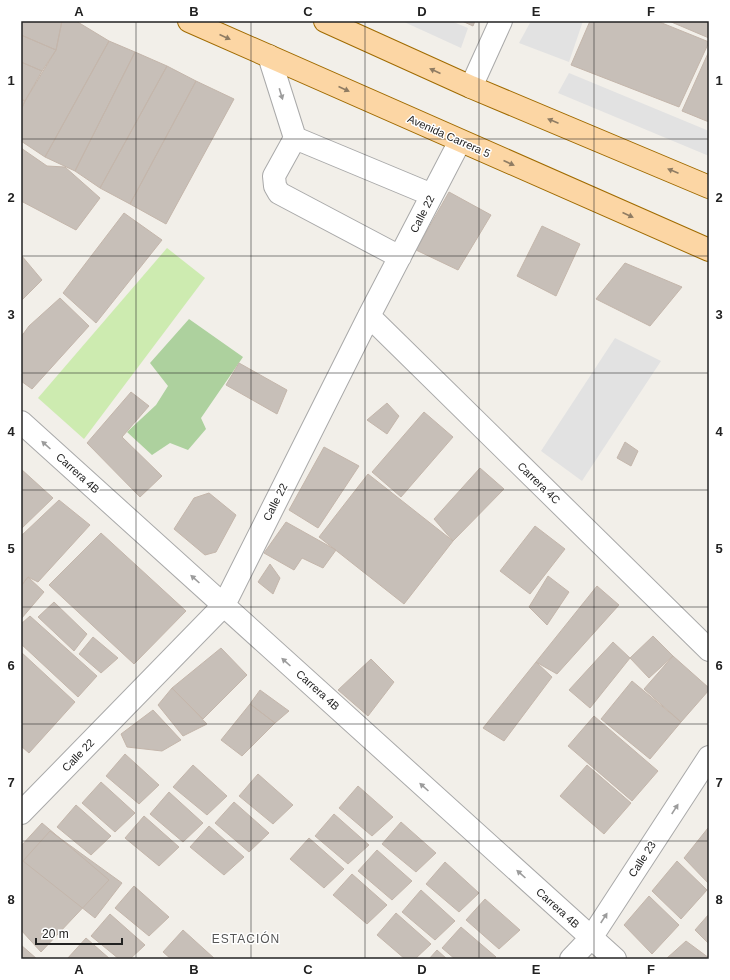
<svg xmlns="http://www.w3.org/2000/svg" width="730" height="980" font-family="Helvetica,sans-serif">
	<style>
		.grass { fill: #cdebb0 }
		.forest { fill: #add19e }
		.parking { fill: #e2e2e2 }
		.building { fill: #c7bfb8; stroke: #c4b6ab }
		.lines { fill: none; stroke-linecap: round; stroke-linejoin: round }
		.minor-casing { stroke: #a9a9a9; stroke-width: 24 }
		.major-casing { stroke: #a06b00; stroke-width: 24 }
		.minor { stroke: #fff; stroke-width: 22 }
		.major { stroke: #fcd6a4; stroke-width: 22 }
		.oneway { fill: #8f7c63 }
		.oneway2 { fill: #9c9c9c }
		.grid { fill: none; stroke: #222; stroke-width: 1; stroke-opacity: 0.55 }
		.labels { text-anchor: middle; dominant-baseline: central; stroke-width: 3; stroke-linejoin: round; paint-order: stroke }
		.street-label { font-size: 11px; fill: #222; stroke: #fff }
		.neighbourhood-label { font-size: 12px; letter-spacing: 1px; fill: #555; stroke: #fff }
		.neatline { fill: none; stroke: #222; stroke-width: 1.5 }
		.grid-label { font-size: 13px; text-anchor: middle; font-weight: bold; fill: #222 }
	</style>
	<rect width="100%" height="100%" fill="#f2efe9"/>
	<path class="grass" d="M 167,248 L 205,278 L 84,439 L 38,398 Z"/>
	<path class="forest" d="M 189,319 L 243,357 L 201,418 L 206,429 L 188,450 L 170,443 L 152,455 L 127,432 L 156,405 L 168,386 L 150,363 Z"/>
	<path class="parking" d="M 402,21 L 451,21 L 468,28 L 461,48 Z
		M 531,21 L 583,21 L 569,62 L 519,43 Z
		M 569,73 L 709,131 L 709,156 L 558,93 Z
		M 615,338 L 661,361 L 582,481 L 541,451 Z"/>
	<path class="building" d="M 21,21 L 62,21 L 56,50 L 21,35 Z
		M 62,21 L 76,21 L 109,41 L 45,157 L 21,141 L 21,110 L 25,101 L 56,50 Z
		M 462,21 L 475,21 L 473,26 Z
		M 590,21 L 657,21 L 709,42 L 679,107 L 571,65 Z
		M 669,21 L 709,21 L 709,38 Z
		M 21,35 L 56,50 L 42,71 L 21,62 Z
		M 109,41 L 135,52 L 75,171 L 45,157 Z
		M 709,51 L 709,122 L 682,111 Z
		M 135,52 L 167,66 L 100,188 L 75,171 Z
		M 21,62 L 42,71 L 25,101 L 21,99 Z
		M 167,66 L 196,81 L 130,204 L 100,188 Z
		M 196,81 L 234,99 L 166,224 L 130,204 Z
		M 21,99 L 25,101 L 21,110 Z
		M 21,148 L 47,166 L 65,167 L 100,198 L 76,230 L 21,201 Z
		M 449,192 L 491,215 L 458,270 L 416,250 Z
		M 124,213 L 162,240 L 96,323 L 63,293 Z
		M 542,226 L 580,244 L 556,296 L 517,276 Z
		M 21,255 L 42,280 L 21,301 Z
		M 625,263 L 682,287 L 650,326 L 596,299 Z
		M 60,298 L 89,326 L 32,389 L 21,381 L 21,337 L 29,326 Z
		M 239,363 L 287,390 L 277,414 L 226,385 Z
		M 131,392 L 149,406 L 122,437 L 162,476 L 140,497 L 87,443 Z
		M 387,403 L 399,416 L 387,434 L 367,420 Z
		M 424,412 L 453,437 L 401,497 L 372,472 Z
		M 625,442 L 638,451 L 631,466 L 617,458 Z
		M 324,447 L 359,466 L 318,528 L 289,510 Z
		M 480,468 L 504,489 L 453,541 L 434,519 Z
		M 21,469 L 53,498 L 21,529 Z
		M 368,474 L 453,541 L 404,604 L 319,537 Z
		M 209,493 L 236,515 L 216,552 L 205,555 L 174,529 L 194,498 Z
		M 59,500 L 90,525 L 38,582 L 28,577 L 21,586 L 21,536 Z
		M 286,522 L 336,550 L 323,568 L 302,558 L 294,570 L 264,553 Z
		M 535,526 L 565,549 L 530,594 L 500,571 Z
		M 101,533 L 186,611 L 134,664 L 49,585 Z
		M 270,564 L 280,578 L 273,594 L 258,582 Z
		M 548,576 L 569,592 L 547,625 L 529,607 Z
		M 28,577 L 44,592 L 21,619 L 21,586 Z
		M 597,586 L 619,605 L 557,674 L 536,662 Z
		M 54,602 L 87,634 L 74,651 L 38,617 Z
		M 30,616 L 97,676 L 78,697 L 21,644 L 21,624 Z
		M 653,636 L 673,656 L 649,678 L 630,658 Z
		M 93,637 L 118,658 L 101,673 L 79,654 Z
		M 613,642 L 630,658 L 590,708 L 569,690 Z
		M 221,648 L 247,675 L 203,719 L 172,688 Z
		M 21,652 L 75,702 L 29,753 L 21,746 Z
		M 673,656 L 709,688 L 709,690 L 681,722 L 644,689 Z
		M 371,659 L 394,682 L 368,716 L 338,690 Z
		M 536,662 L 552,677 L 504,741 L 483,728 Z
		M 632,681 L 681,722 L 650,759 L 601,719 Z
		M 172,688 L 207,724 L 183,736 L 158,705 Z
		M 260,690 L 289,711 L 275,723 L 250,704 Z
		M 250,704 L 275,723 L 242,756 L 221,740 Z
		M 153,710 L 181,740 L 162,751 L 127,747 L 121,734 Z
		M 594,716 L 658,771 L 632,801 L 568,746 Z
		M 125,754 L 159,785 L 139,804 L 106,776 Z
		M 193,765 L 227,796 L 207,815 L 173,787 Z
		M 587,765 L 631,803 L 604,834 L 560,796 Z
		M 258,774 L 293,805 L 273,824 L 239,796 Z
		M 101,782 L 135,813 L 115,832 L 82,803 Z
		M 358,786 L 393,817 L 372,836 L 339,808 Z
		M 169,792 L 203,823 L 183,842 L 150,814 Z
		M 234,802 L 269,833 L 249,852 L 215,823 Z
		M 76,805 L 111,836 L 91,855 L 57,827 Z
		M 334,814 L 369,845 L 348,864 L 315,836 Z
		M 144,816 L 179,847 L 159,866 L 125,838 Z
		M 401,822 L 436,853 L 416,872 L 382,844 Z
		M 42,823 L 109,880 L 41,952 L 21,930 L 21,846 Z
		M 209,826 L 244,857 L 224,875 L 190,847 Z
		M 708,828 L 709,828 L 709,884 L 684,858 Z
		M 50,831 L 122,883 L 95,918 L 23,861 Z
		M 309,838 L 344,869 L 324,888 L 290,859 Z
		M 377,850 L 412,881 L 392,900 L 358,871 Z
		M 677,861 L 707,890 L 681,919 L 652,891 Z
		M 445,862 L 479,893 L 459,912 L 426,884 Z
		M 352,874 L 387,905 L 367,924 L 333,895 Z
		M 134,886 L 169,917 L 149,936 L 115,908 Z
		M 421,890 L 455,921 L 435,940 L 402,912 Z
		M 649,896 L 679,925 L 652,954 L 624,925 Z
		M 485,899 L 520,930 L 499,949 L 466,920 Z
		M 396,913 L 431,944 L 415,959 L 405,959 L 377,935 Z
		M 110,914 L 145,945 L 130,959 L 119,959 L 91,936 Z
		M 709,914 L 709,944 L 695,930 Z
		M 461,927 L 496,957 L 494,959 L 455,959 L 442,948 Z
		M 183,930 L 215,959 L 171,959 L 163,952 Z
		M 86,938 L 110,959 L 67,959 Z
		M 686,941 L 709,958 L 709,959 L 666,959 Z
		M 21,945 L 37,959 L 21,959 Z
		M 437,950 L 447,959 L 429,959 Z"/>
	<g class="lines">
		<g class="minor-casing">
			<path id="minor" d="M 269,56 L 295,138
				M 471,87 L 501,21
				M 400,257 L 279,193 L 275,186 L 274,176 L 295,138 L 432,195
				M 369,316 L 709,650
				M 21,422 L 615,959
				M 21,813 L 224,605 L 369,316 L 460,141
				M 571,959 L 591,938 L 709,757"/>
		</g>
		<g class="major-casing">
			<path id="major" d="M 189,21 L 709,250
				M 325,21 L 471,87 L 709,187"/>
		</g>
		<use href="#minor" class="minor"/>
		<use href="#major" class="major"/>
	</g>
	<defs><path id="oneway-solid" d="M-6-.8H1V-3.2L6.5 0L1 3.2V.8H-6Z"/></defs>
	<g class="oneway">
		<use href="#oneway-solid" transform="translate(225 37) rotate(24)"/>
		<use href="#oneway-solid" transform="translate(435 71) rotate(-156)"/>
		<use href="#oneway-solid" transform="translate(344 89) rotate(24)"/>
		<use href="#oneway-solid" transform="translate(553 121) rotate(-157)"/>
		<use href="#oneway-solid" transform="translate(509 163) rotate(24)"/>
		<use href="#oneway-solid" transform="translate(673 171) rotate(-157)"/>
		<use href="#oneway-solid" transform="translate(628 215) rotate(24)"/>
	</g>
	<g class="oneway2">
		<use href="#oneway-solid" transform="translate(281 94) rotate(73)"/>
		<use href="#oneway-solid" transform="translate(46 445) rotate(-138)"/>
		<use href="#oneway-solid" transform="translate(195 579) rotate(-138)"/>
		<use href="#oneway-solid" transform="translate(286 662) rotate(-138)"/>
		<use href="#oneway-solid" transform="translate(424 787) rotate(-138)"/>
		<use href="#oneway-solid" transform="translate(675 809) rotate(-57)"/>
		<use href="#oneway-solid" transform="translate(521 874) rotate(-138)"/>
		<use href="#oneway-solid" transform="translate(604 918) rotate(-57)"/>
	</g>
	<path class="grid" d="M 136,21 L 136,959M 251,21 L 251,959M 365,21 L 365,959M 479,21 L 479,959M 594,21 L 594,959M 21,139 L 709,139M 21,256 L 709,256M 21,373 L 709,373M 21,490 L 709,490M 21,607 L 709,607M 21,724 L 709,724M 21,841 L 709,841"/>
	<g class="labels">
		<g class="street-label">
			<text transform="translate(449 136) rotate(24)">Avenida Carrera 5</text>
			<text transform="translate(422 214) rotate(-63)">Calle 22</text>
			<text transform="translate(78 473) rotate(42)">Carrera 4B</text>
			<text transform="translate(539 483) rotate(44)">Carrera 4C</text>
			<text transform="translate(275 502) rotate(-63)">Calle 22</text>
			<text transform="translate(318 690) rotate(42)">Carrera 4B</text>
			<text transform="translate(78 755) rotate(-46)">Calle 22</text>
			<text transform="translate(642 859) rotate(-57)">Calle 23</text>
			<text transform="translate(558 908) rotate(42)">Carrera 4B</text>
		</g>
		<g class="neighbourhood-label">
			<text x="246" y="939">ESTACIÓN</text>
		</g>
	</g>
	<rect width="730" height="980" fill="none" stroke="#ffffff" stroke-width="44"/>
	<path d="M36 938v6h86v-6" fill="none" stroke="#222222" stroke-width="2"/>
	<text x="42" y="938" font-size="12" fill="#222222" stroke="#ffffff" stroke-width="3" paint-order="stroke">20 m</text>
	<rect x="22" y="22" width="686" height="936" class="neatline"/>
	<g class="grid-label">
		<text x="79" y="16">A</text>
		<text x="194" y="16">B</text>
		<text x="308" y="16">C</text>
		<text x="422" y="16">D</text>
		<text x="536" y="16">E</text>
		<text x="651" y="16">F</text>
		<text x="11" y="85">1</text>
		<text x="719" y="85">1</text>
		<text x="11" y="202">2</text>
		<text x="719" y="202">2</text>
		<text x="11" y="319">3</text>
		<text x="719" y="319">3</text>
		<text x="11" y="436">4</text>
		<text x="719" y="436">4</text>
		<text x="11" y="553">5</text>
		<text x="719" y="553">5</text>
		<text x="11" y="670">6</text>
		<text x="719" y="670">6</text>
		<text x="11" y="787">7</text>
		<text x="719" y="787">7</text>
		<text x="11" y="904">8</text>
		<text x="719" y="904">8</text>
		<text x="79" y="974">A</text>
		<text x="194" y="974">B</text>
		<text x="308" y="974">C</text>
		<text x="422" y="974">D</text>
		<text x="536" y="974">E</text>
		<text x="651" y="974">F</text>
	</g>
</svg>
